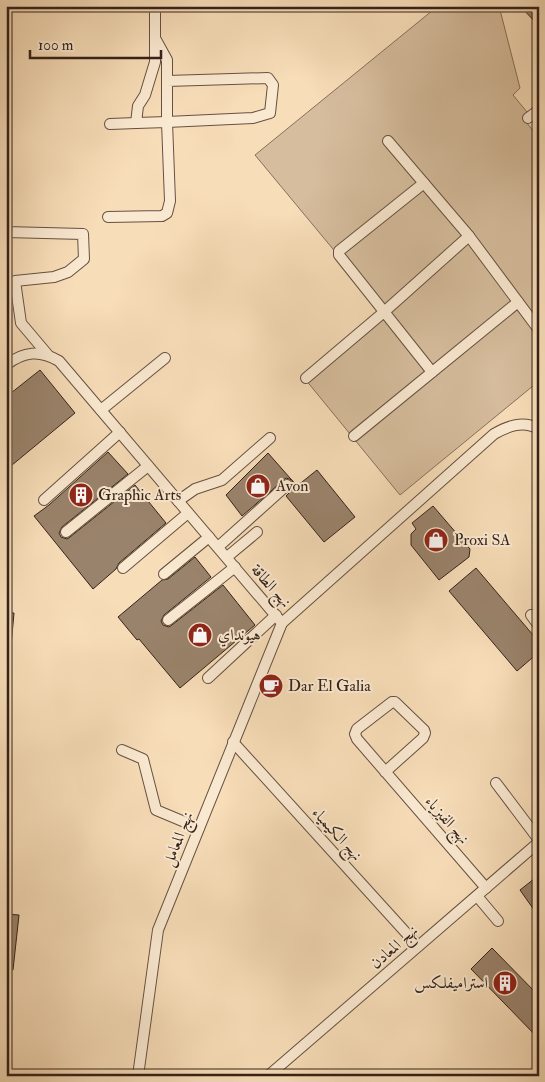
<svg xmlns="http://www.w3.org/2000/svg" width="545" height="1082" font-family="'IM FELL Double Pica',Amiri,serif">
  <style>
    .green { fill: #d6bd9d; stroke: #86705c }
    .building { fill: #9a836c; stroke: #35221a }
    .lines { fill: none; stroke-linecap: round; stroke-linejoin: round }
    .minor-casing { stroke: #665142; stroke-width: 12 }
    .minor { stroke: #fae9d1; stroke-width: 10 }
    .labels { text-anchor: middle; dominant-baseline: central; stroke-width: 4; stroke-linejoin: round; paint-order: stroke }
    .poi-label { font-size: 16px; fill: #35221a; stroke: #fae9d1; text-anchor: start }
    .street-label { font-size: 16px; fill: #35221a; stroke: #fae9d1 }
  </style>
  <rect width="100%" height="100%" fill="#f7ddb8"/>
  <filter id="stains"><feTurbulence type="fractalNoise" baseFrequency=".004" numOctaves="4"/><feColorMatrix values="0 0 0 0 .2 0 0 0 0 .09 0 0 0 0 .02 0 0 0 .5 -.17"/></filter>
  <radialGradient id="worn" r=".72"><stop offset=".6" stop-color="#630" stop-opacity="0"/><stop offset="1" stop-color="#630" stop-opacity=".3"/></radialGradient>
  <path class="green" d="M438 6H499L520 88 513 95 527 112 526 122 539 138V381L400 495 305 379 386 313 255 155Z"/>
  <g class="building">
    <path d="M520 6H539V26Z"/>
    <path d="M40 370 75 413 6 470V397Z"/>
    <path d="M108 452 128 474 62 527 59 533 61 537 67 539 70 537 135 485 166 523 119 563 116 569 93 589 34 516 49 505Z"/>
    <path d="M268 453 297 486 317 470 355 517 324 542 286 496 292 490 294 484 292 480 286 478 242 516 226 495Z"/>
    <path d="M433 506 470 549 469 557 439 580 411 545V534L416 529 412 523Z"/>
    <path d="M195 557 211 577 164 615 161 621 163 625 169 627 172 625 223 585 255 625 180 688 139 639 137 640 118 617 162 580 168 579Z"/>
    <path d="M476 568 539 642V652L517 671 449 591Z"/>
    <path d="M6 612 14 613 11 646 6 645Z"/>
    <path d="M539 875V917L520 890Z"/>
    <path d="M6 914 19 915 13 970 6 969Z"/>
    <path d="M492 948 539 996V1039L471 969Z"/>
  </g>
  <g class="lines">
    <defs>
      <g id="minor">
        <path d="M156 40 167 60V122L253 118 270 113 273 85 268 78 167 81"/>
        <path d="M528 118 539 110"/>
        <path d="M110 124 136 123"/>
        <path d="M388 141 469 236 539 330"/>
        <path d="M424 183 339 251V255L432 372"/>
        <path d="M108 217 162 216 167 213 170 201 167 122 136 123 138 106 145 95 155 62V6"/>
        <path d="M6 232 83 234 84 259 68 272 54 277 15 281 21 323 48 355"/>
        <path d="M6 365C24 351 40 350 59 361L282 623"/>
        <path d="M306 378 384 312 469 236"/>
        <path d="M101 410 165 358"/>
        <path d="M354 436 518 302"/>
        <path d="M44 500 120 432"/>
        <path d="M178 501 195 489 222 480 270 438"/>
        <path d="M66 532 148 466"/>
        <path d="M218 547 287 485"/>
        <path d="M227 557 257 532"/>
        <path d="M123 568 188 513"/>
        <path d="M164 574 209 537"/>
        <path d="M531 615 539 626"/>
        <path d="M168 620 235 567"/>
        <path d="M208 678 276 615"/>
        <path d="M233 742 418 946"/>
        <path d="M122 750 143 759 156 810 199 828"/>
        <path d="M385 772 423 738 425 733 424 730 395 702H392L357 729 355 734 357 739 486 888"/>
        <path d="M496 783 539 840"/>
        <path d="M477 896 498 921"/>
        <path d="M138 1076 158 930 282 623 494 434C508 426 523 420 539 429"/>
        <path d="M268 1076 539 842"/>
      </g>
    </defs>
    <use href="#minor" class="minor-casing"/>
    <use href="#minor" class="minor"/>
  </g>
  <defs>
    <symbol id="shop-disc" viewBox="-11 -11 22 22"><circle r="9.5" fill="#8f2418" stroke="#fae9d1"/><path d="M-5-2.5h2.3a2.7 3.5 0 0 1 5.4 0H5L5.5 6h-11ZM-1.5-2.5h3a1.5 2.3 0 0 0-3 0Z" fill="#fff"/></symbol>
    <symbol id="building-disc" viewBox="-11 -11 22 22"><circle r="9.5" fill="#8f2418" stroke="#fae9d1"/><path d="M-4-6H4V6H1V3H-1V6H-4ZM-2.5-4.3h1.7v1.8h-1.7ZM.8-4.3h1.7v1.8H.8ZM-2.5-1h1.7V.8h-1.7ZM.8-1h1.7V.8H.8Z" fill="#fff"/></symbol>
    <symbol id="cafe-disc" viewBox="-11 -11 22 22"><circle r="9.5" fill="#8f2418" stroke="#fae9d1"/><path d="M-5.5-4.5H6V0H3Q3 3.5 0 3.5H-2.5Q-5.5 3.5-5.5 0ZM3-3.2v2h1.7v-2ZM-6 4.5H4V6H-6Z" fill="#fff"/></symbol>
  </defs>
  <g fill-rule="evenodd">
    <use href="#shop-disc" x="244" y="472" width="28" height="28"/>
    <use href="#building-disc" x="67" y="481" width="28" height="28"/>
    <use href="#shop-disc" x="422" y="526" width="28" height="28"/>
    <use href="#shop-disc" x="186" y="621" width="28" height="28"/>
    <use href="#cafe-disc" x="257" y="672" width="28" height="28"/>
    <use href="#building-disc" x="491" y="969" width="28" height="28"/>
  </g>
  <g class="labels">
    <g class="poi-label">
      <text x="276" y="486">Avon</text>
      <text x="98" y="495">Graphic Arts</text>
      <text x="454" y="540">Proxi SA</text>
      <text x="218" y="635">هيونداي</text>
      <text x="288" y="686">Dar El Galia</text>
      <text x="488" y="983" text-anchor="end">استراميفلكس</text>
    </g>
    <g class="street-label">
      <text transform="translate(271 586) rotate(49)">نهج الطاقة</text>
      <text transform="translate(447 820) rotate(49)">نهج الفيزياء</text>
      <text transform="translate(337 834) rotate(48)">نهج الكيمياء</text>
      <text transform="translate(178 839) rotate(-68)">نهج المعامل</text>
      <text transform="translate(394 947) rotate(-41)">نهج المعادن</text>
    </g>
  </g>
  <rect width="545" height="1082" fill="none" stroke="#f7ddb8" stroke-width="25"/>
  <rect x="8" y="8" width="530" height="1067" fill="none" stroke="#35221a" stroke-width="2.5"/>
  <rect x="12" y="12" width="520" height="1057" fill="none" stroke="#35221a"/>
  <path d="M30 50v8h131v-8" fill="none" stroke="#35221a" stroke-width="2.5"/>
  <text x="38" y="50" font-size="15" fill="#35221a" stroke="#fae9d1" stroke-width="4" paint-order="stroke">100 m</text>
  <rect width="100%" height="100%" filter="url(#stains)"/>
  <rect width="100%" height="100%" fill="url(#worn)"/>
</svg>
